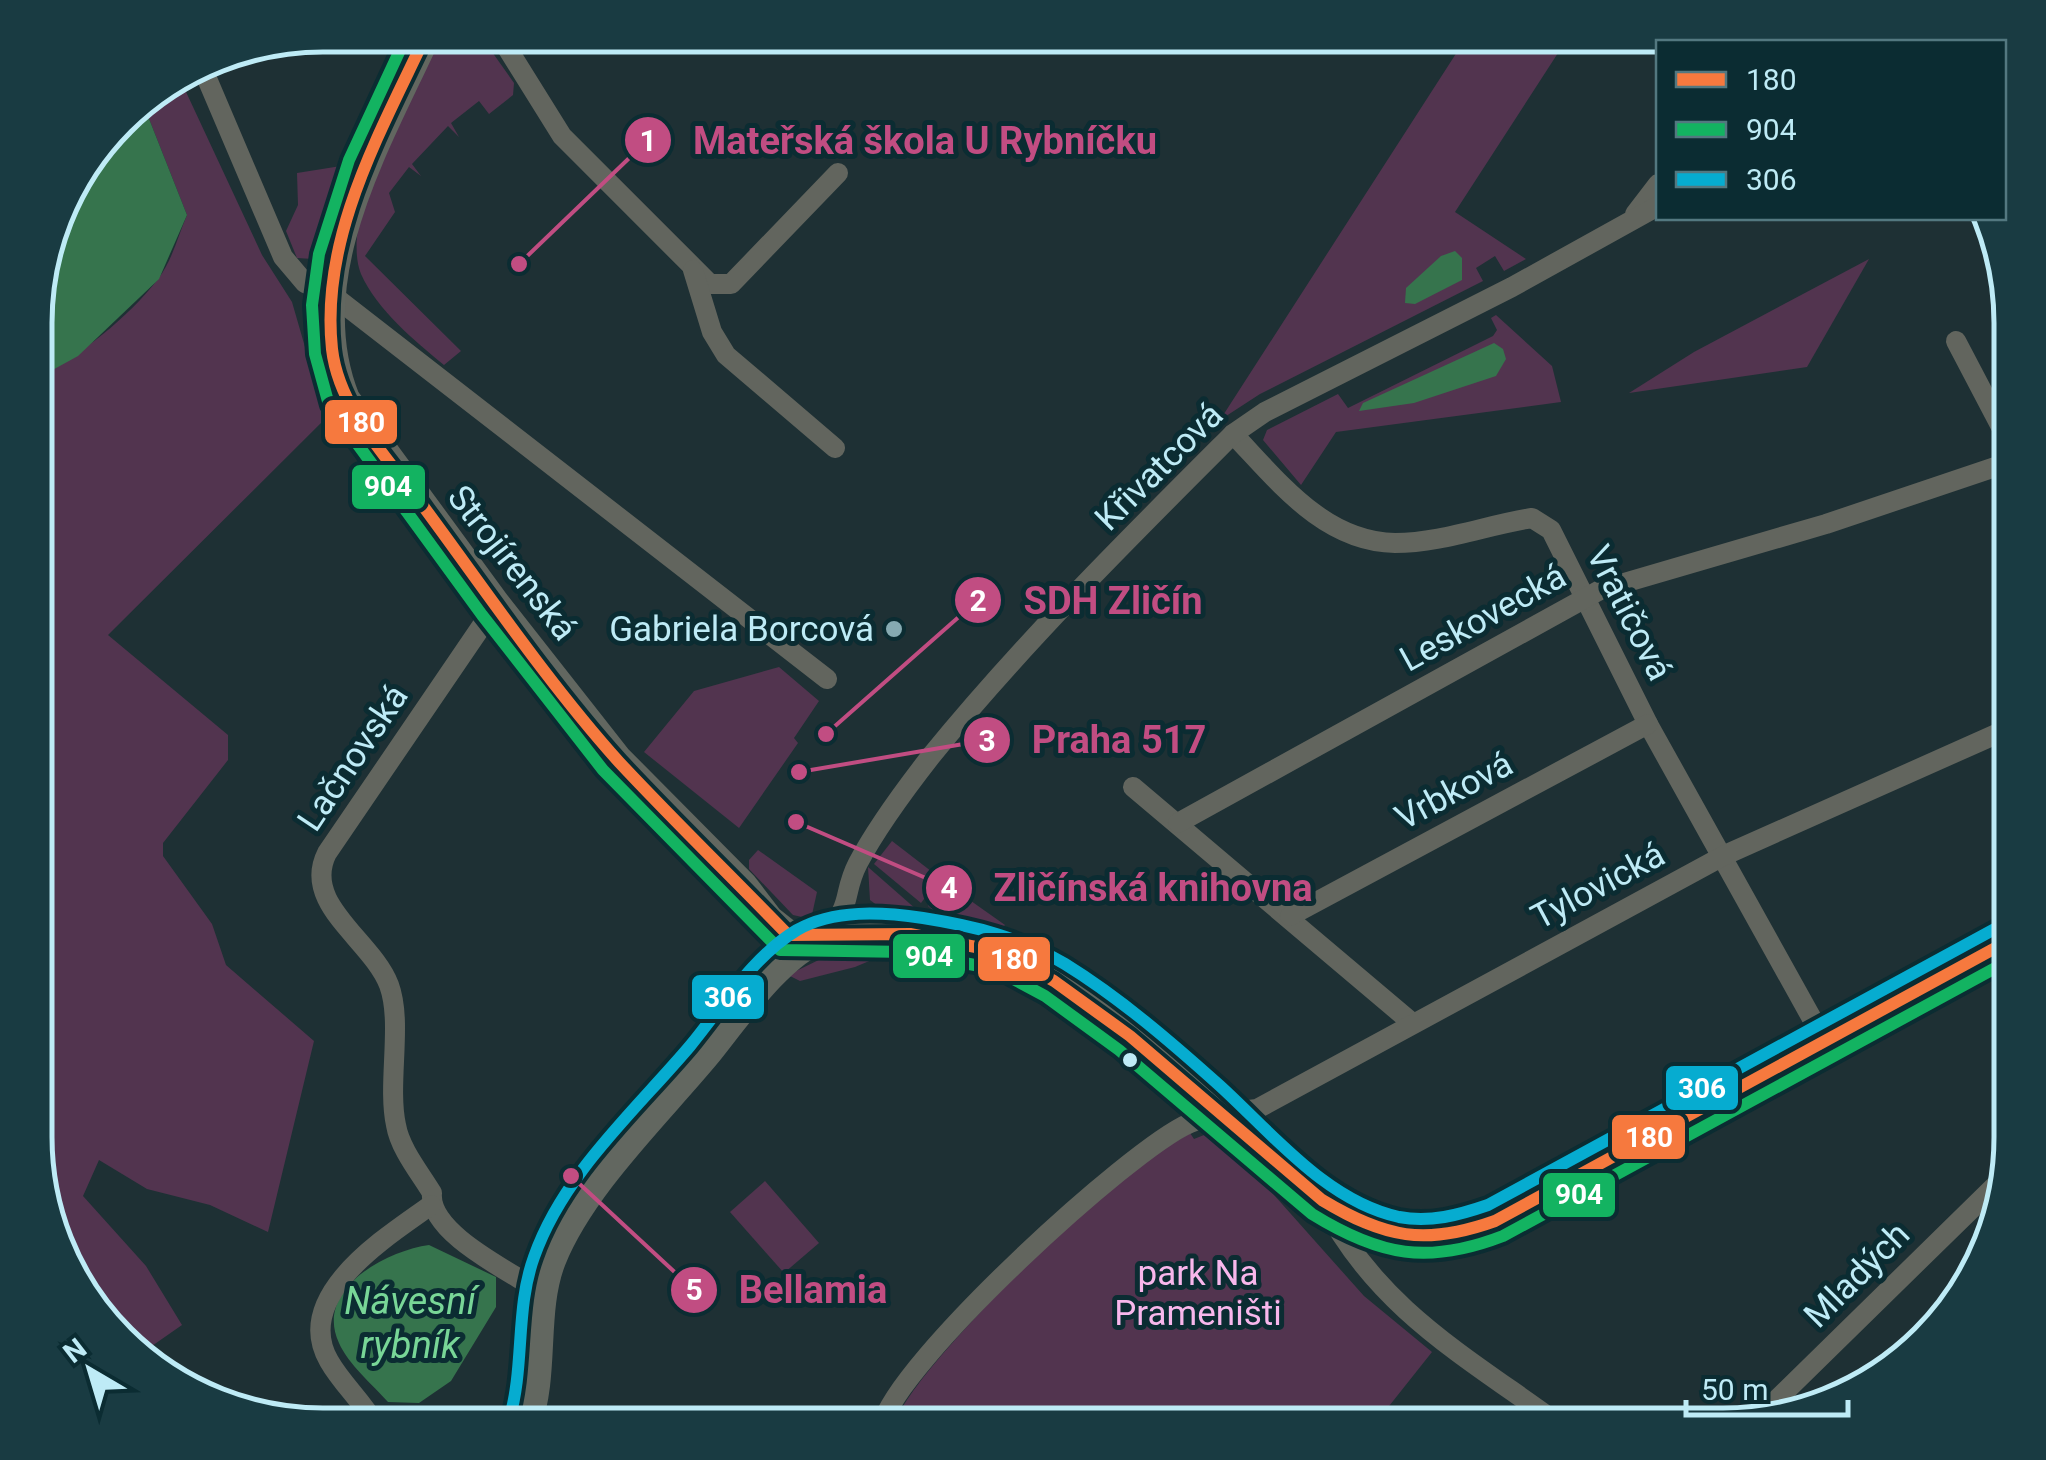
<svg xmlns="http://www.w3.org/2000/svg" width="2046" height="1460" font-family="Roboto,sans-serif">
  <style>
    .green { fill: #52344f }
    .water { fill: #36744d }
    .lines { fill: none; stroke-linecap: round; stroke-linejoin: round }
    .street { stroke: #62655e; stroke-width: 20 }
    .secondary { stroke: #626760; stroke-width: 30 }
    .bus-1-casing { stroke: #0b2c32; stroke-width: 20 }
    .bus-2-casing { stroke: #0b2c32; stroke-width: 20 }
    .bus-3-casing { stroke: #0b2c32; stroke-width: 20 }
    .bus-1 { stroke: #f6793e; stroke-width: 12 }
    .bus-2 { stroke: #13b361; stroke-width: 12 }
    .bus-3 { stroke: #06acd0; stroke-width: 12 }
    .poi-dot { fill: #86aab2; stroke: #0b2c32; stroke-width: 4 }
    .bus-dot { fill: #beebf6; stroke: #0b2c32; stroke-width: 4 }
    .labels { text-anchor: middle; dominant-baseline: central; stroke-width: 10; stroke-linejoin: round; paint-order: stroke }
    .street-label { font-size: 35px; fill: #beebf6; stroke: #0b2c32 }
    .poi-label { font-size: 35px; fill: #beebf6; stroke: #0b2c32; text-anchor: end }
    .park-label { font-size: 35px; fill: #f8b7ec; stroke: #0b2c32 }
    .water-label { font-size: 38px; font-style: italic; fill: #78d697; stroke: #0b2c32 }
    .rim { fill: none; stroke: #beebf6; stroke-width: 5 }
    .leader { fill: none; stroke: #c14d82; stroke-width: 4 }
    .callout-dot { fill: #c14d82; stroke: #0b2c32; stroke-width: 4 }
    .mark-label { font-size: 30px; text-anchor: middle; font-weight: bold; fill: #fff }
    .callout-label { font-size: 38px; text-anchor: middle; font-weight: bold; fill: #c14d82; stroke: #0b2c32; stroke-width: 10; stroke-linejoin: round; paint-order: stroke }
    .line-badge { stroke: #0b2c32; stroke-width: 4 }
    .badge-label { font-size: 28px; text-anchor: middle; font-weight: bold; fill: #fff }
  </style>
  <rect width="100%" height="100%" fill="#1e3034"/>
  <g class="green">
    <path d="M450 35H480L514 83 513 95 489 114 479 101 451 123 459 137 448 126 412 164 421 176 409 167 389 193 395 212 365 256 461 351 444 365C415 341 377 310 361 274 338 217 412 94 438 43L442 45Z"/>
    <path d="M1468 35 1569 36 1455 212 1526 259 1504 271 1495 256 1476 268 1483 281 1260 394 1220 420Z"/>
    <path d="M180 79 262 255 292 302 316 385 330 414 108 635 228 735V760L163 843V856L212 924 226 965 314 1041 268 1232 210 1205 147 1189 99 1160 83 1196 146 1266 182 1325 139 1355 73 1280 37 1174 38 378C81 354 127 319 158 279 172 261 178 236 187 215L142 101Z"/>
    <path d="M341 166 316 254 313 259 297 258 286 231 298 205 297 173Z"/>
    <path d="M1869 259 1807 367 1629 393 1694 352Z"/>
    <path d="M1496 315 1552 366 1561 402 1336 432 1301 485 1263 440 1267 430 1338 394 1348 408 1493 336 1497 330 1491 318Z"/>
    <path d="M779 667 819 701 794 738 798 743 739 828 644 752 694 691Z"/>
    <path d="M892 841 940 878 921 903 874 864Z"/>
    <path d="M758 850 817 892 811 919 793 915 749 869V860Z"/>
    <path d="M868 867 917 910 915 919 890 915 870 900Z"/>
    <path d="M947 884 1005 925 1001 929 937 914 928 906Z"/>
    <path d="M905 946 855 967 800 981 788 975 833 953Z"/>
    <path d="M1190 1133 1194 1139 1209 1133 1224 1139 1364 1296 1432 1352 1374 1425H1175L1161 1412 1156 1425H895C903 1380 1081 1208 1124 1174 1144 1158 1168 1147 1190 1133Z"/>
    <path d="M765 1181 819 1243 784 1273 730 1212Z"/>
  </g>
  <g class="water">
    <path d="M142 101 187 215 159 279 78 356 38 378V285L73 180Z"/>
    <path d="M1455 251 1462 258V280L1415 304 1405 303 1406 288 1441 256Z"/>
    <path d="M1494 343 1503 349 1506 359 1496 376 1414 403 1359 411 1363 403Z"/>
    <path d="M429 1245 496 1277V1307L451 1381 419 1403 388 1402C373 1385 348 1364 339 1343 314 1290 385 1251 429 1245Z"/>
  </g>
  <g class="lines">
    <g class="street">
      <path d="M499 35 562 136 710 284H731L838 173"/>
      <path d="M1755 42 1756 41"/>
      <path d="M202 67 283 257 305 283 331 294 827 679"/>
      <path d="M1635 214 1658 184"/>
      <path d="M693 270 712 332 726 355 835 448"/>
      <path d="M1956 341 2010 444"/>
      <path d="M1233 434C1278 481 1324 542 1395 543 1441 543 1487 525 1532 518L1551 530 1648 724 1825 1042"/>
      <path d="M496 605 327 853C301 904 372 940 389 985 403 1023 387 1083 396 1125 400 1149 420 1173 432 1193 428 1234 514 1273 544 1294"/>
      <path d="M1133 787 1411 1022"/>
      <path d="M1178 823 1600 590 1826 524 2010 462"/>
      <path d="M1290 916 1648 724"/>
      <path d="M823 935C855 904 841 896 858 863 877 827 906 788 931 756 1023 643 1130 537 1233 434L1265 412 1512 287 1658 206"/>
      <path d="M1323 1202C1376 1308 1467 1357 1560 1425"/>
      <path d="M1759 1417 2001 1180"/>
      <path d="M375 1424C363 1402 342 1384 329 1361 291 1295 388 1236 431 1205"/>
      <path d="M882 1425C896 1364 1129 1149 1190 1123 1211 1114 1235 1111 1257 1109L1725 855 2010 728"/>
    </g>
    <g class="secondary">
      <path d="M426 35C376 144 296 277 345 399L496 605 617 759 743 886 769 920 788 935 820 938"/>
      <path d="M526 1425C545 1373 531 1312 551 1260 580 1187 655 1115 705 1055 732 1022 781 950 822 938 856 927 900 932 934 938 957 942 980 945 1001 952 1069 975 1173 1066 1227 1116 1273 1159 1322 1213 1384 1231 1423 1243 1458 1235 1495 1221L2010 940"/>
    </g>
    <defs>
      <path id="bus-1" d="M426 35C380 133 320 237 332 349 339 411 391 461 426 510 488 594 549 684 619 762 674 821 732 877 788 935L910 934 1001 952 1054 981 1130 1036 1322 1200C1385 1238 1425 1246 1495 1221L2010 940"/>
      <path id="bus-2" d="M407 35 349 160 319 254 312 305 315 354 329 405 482 615 603 770 780 950 908 952 995 969 1045 996 1119 1050 1312 1214C1380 1256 1428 1265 1503 1236L2010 960"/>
      <path id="bus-3" d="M509 1420C525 1367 515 1309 534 1257 563 1174 635 1111 690 1046 723 1006 752 957 797 930 834 909 882 912 923 918 974 926 1020 937 1065 964 1120 998 1171 1042 1219 1085 1272 1133 1326 1201 1399 1217 1430 1223 1459 1215 1488 1205L2002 925"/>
    </defs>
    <use href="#bus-1" class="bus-1-casing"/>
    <use href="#bus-2" class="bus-2-casing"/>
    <use href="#bus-3" class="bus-3-casing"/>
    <use href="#bus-1" class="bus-1"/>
    <use href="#bus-2" class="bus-2"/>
    <use href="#bus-3" class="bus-3"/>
  </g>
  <circle class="poi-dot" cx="894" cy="629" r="10"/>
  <circle class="bus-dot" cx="1130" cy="1060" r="9"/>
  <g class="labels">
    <g class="street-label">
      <text transform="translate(1159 467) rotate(-45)">Křivatcová</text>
      <text transform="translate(512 563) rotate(52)">Strojírenská</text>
      <text transform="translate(1629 613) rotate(63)">Vratičová</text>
      <text transform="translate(1483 618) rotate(-29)">Leskovecká</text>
      <text transform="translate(353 758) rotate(-56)">Lačnovská</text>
      <text transform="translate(1454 791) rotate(-28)">Vrbková</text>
      <text transform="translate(1598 886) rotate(-28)">Tylovická</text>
      <text transform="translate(1857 1275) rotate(-45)">Mladých</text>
    </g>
    <g class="poi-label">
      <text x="874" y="629">Gabriela Borcová</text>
    </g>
    <g class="park-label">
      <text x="1198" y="1273">park Na<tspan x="1198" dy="40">Prameništi</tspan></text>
    </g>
    <g class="water-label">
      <text x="410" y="1301">Návesní<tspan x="410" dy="44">rybník</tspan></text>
    </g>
  </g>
  <path d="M0 0H2046V1460H0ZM323 52H1723A271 271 0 0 1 1994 323V1137A271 271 0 0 1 1723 1408H323A271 271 0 0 1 52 1137V323A271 271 0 0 1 323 52Z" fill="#193b42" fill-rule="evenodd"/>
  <path class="rim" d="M323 52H1723A271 271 0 0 1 1994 323V1137A271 271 0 0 1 1723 1408H323A271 271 0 0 1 52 1137V323A271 271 0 0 1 323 52Z"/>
  <path class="leader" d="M519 264L648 140M826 734L978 600M799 772L987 740M796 822L949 888M571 1176L694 1290"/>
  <g class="callout-dot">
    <circle cx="519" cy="264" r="10"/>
    <circle cx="826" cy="734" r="10"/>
    <circle cx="799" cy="772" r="10"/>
    <circle cx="796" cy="822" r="10"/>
    <circle cx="571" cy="1176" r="10"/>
    <circle cx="648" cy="140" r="25"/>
    <circle cx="978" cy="600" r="25"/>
    <circle cx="987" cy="740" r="25"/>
    <circle cx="949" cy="888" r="25"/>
    <circle cx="694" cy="1290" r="25"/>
  </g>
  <g class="mark-label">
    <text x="648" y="151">1</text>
    <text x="978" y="611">2</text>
    <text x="987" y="751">3</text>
    <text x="949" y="898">4</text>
    <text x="694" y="1300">5</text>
  </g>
  <g class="callout-label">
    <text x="925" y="154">Mateřská škola U Rybníčku</text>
    <text x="1113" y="614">SDH Zličín</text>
    <text x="1119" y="753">Praha 517</text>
    <text x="1153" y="901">Zličínská knihovna</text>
    <text x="813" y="1303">Bellamia</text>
  </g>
  <g class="line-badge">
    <rect x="323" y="398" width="76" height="48" rx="10" fill="#f6793e"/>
    <rect x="350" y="463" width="77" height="48" rx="10" fill="#13b361"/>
    <rect x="891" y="932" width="76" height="48" rx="10" fill="#13b361"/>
    <rect x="976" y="935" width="76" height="48" rx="10" fill="#f6793e"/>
    <rect x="690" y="973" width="76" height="48" rx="10" fill="#06acd0"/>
    <rect x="1664" y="1064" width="76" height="48" rx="10" fill="#06acd0"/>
    <rect x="1610" y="1113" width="77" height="48" rx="10" fill="#f6793e"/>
    <rect x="1541" y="1171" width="76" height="48" rx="10" fill="#13b361"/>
  </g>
  <g class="badge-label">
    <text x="361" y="432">180</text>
    <text x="388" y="496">904</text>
    <text x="929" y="966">904</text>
    <text x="1014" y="969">180</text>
    <text x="728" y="1007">306</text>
    <text x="1702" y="1098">306</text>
    <text x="1649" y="1147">180</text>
    <text x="1579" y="1204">904</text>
  </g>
  <rect x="1656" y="40" width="350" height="180" fill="#0b2c32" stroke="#537880" stroke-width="2.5"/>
  <rect x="1676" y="72" width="50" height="15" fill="#f6793e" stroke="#537880" stroke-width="2.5"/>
  <text x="1746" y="90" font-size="30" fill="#beebf6">180</text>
  <rect x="1676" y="122" width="50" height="15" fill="#13b361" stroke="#537880" stroke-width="2.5"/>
  <text x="1746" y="140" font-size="30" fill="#beebf6">904</text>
  <rect x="1676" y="172" width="50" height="15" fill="#06acd0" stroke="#537880" stroke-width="2.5"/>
  <text x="1746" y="190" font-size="30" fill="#beebf6">306</text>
  <g transform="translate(90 1370) rotate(322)" stroke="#0b2c32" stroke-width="8" paint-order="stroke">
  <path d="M0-8L18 38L0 25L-18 38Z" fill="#beebf6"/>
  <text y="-15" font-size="28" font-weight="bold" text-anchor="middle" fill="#beebf6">N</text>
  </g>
  <path d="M1686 1400v15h162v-15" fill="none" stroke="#beebf6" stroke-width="5"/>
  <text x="1701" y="1400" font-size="30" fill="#beebf6" stroke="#0b2c32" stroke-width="8" paint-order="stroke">50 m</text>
</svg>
